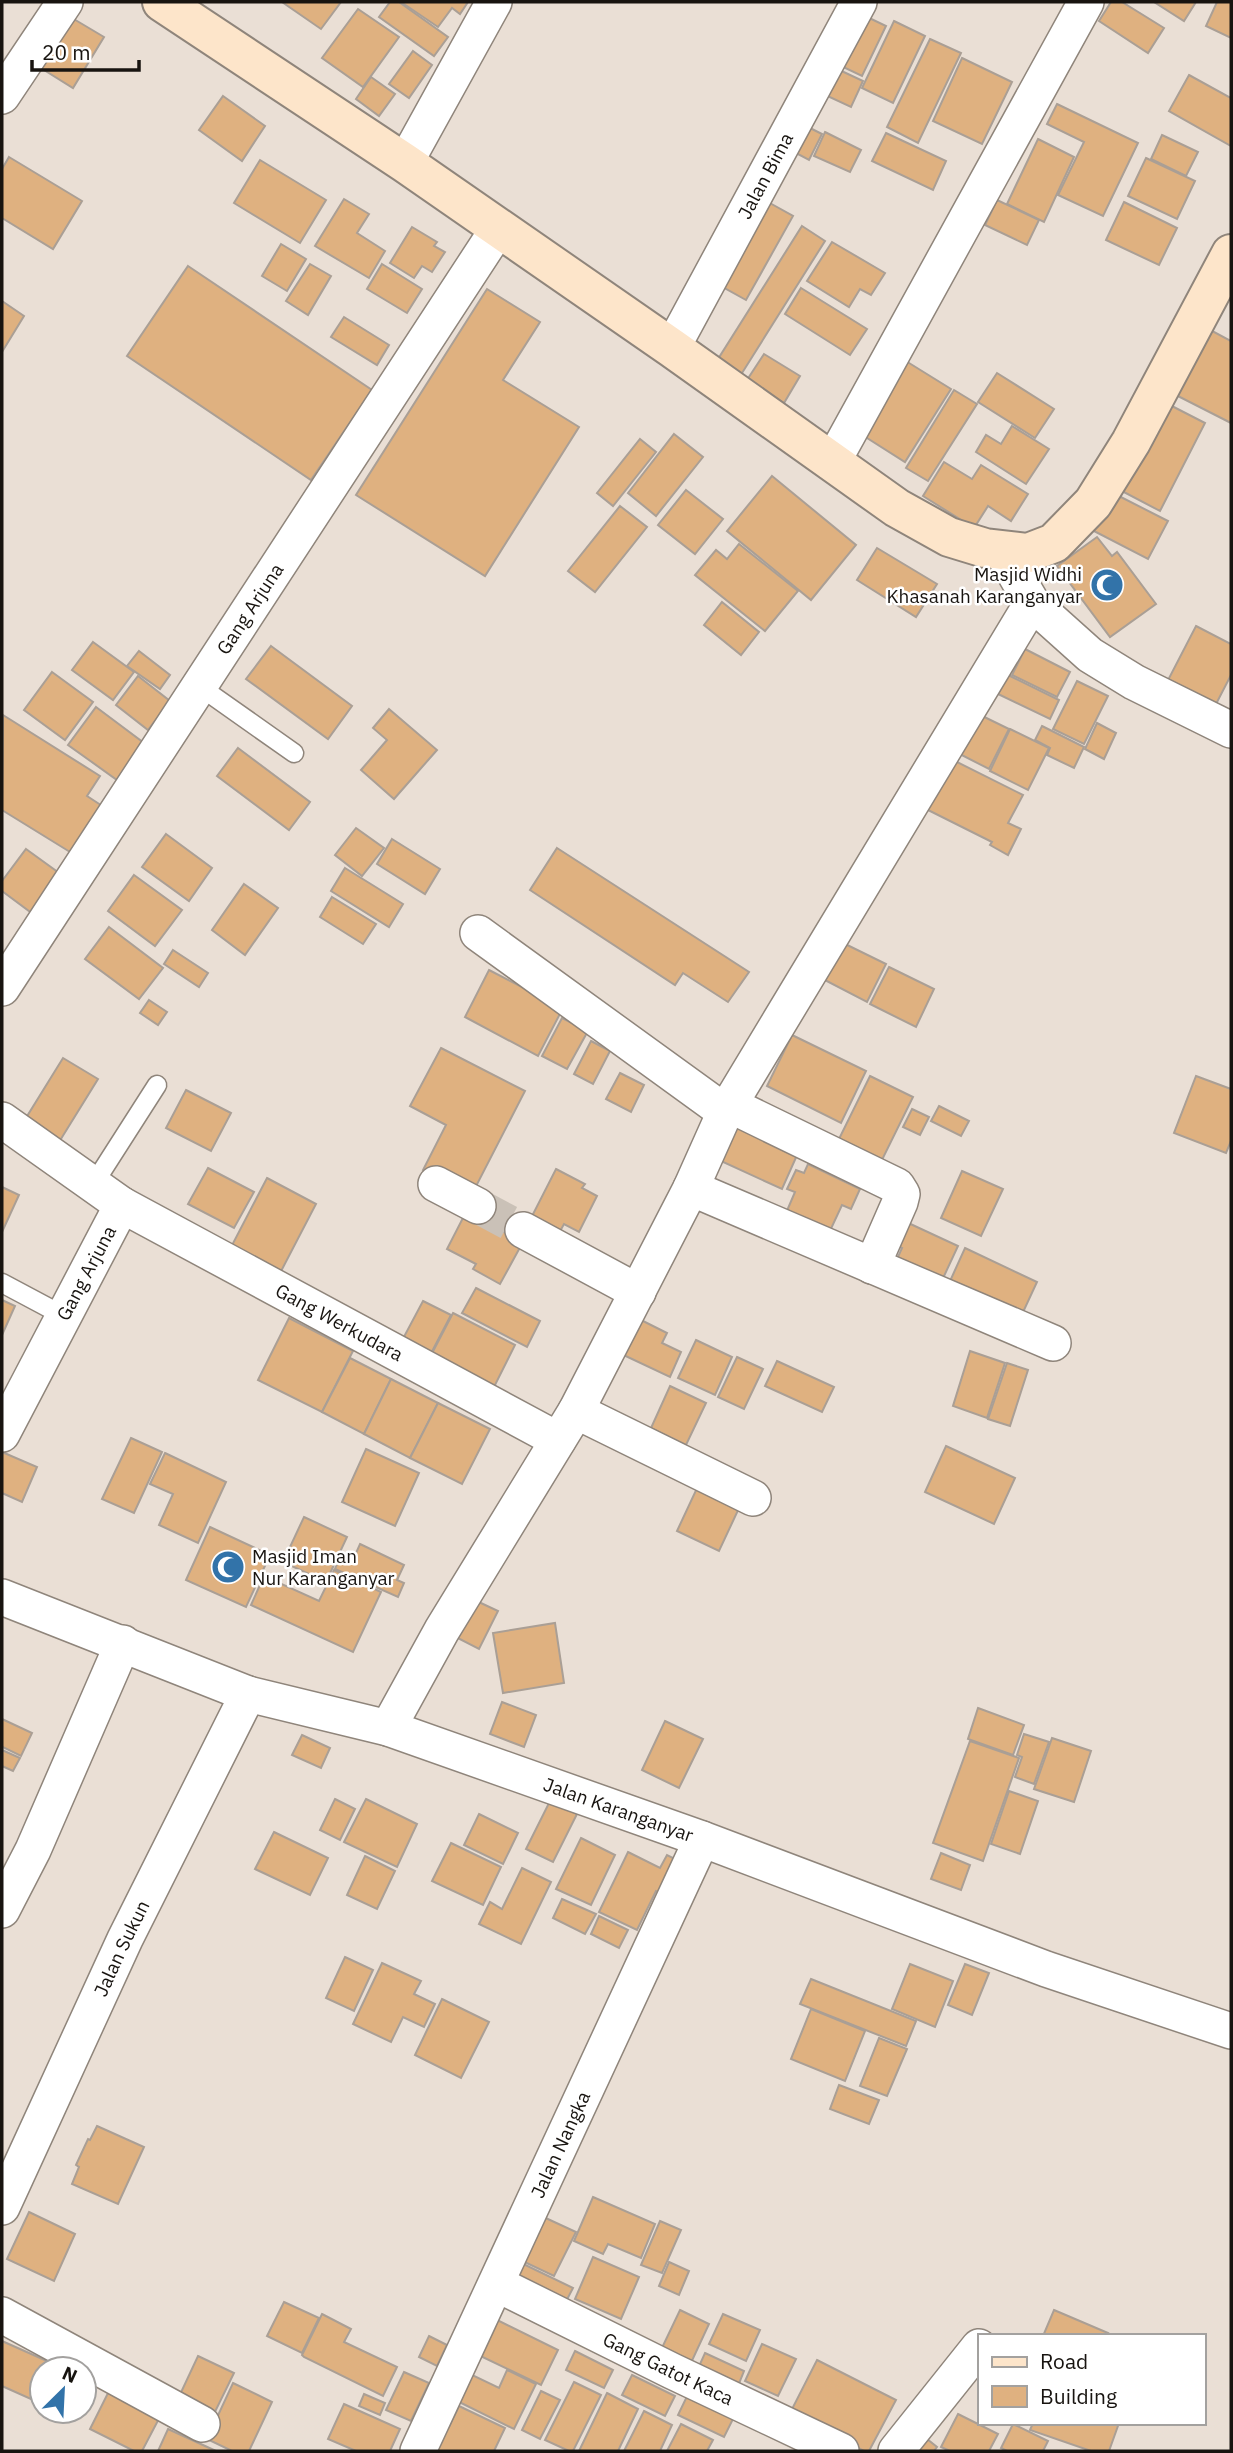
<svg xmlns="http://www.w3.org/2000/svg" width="1233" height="2453" font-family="'IBM Plex Sans',sans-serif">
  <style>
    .building { fill: #dfb180; stroke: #aa9f95; stroke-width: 2 }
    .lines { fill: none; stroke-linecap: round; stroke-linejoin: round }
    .minor-tunnel { stroke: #cac1b7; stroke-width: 35; stroke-dasharray: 35 18; stroke-linecap: butt }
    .service-casing { stroke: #8f857b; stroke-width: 21 }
    .minor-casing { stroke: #8f857b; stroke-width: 38 }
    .secondary-casing { stroke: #8f857b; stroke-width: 42 }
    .service { stroke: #fff; stroke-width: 18 }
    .minor { stroke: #fff; stroke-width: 35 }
    .secondary { stroke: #fde5ca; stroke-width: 38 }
    .labels { text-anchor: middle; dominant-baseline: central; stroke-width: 5; stroke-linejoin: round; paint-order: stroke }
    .street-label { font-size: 19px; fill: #181410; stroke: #fff }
    .poi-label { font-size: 19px; fill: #181410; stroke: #fff; text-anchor: end }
  </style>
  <rect width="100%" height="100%" fill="#eadfd5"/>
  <g class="building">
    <path d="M282 2H341L321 29Z"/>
    <path d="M390 2H399L448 37 434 56 379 17Z"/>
    <path d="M401 2H468L460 14 452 8 438 27Z"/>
    <path d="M1111 2H1122L1164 28 1148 53 1099 21Z"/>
    <path d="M1154 2H1196L1184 21Z"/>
    <path d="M1217 2H1231V38L1206 26Z"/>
    <path d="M358 9 399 37 363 87 322 58Z"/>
    <path d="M67 15 104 37 73 88 36 65Z"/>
    <path d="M863 15 886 26 862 76 839 65Z"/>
    <path d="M894 21 925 36 893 103 862 88Z"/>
    <path d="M930 39 961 53 918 143 887 127Z"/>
    <path d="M413 51 432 65 409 98 389 84Z"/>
    <path d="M962 58 1012 82 982 144 933 121Z"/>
    <path d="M833 67 863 81 851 107 821 93Z"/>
    <path d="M1189 75 1231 98V146L1169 111Z"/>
    <path d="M371 77 395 94 379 116 356 99Z"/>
    <path d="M223 96 265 126 242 161 199 130Z"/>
    <path d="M1057 104 1138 143 1103 216 1058 195 1084 142 1047 124Z"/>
    <path d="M808 127 822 134 809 160 796 153Z"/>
    <path d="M825 132 861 150 850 172 814 156Z"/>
    <path d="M886 133 946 161 933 190 872 161Z"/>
    <path d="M1162 135 1198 152 1186 176 1151 159Z"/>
    <path d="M1038 139 1074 157 1044 222 1007 204Z"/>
    <path d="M9 157 82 201 53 249 2 218V169Z"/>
    <path d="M1146 158 1195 181 1177 219 1128 196Z"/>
    <path d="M260 160 326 200 300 243 234 203Z"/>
    <path d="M344 199 369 214 357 233 385 251 369 278 315 246Z"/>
    <path d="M997 200 1039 220 1027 245 985 225Z"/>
    <path d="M768 202 793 216 746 300 721 286Z"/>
    <path d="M1124 202 1177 228 1159 265 1106 240Z"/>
    <path d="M802 226 825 241 737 381 713 367Z"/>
    <path d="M412 227 437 242 434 246 445 252 432 272 422 266 414 278 390 263Z"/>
    <path d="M832 242 885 273 871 295 860 289 849 307 807 281Z"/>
    <path d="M281 244 306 259 287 291 262 276Z"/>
    <path d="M310 264 331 276 308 315 286 301Z"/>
    <path d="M382 264 422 289 407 313 367 289Z"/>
    <path d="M188 266 372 390 311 480 127 356Z"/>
    <path d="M801 288 867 329 850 355 785 314Z"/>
    <path d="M487 289 540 322 503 380 579 427 485 576 356 495Z"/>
    <path d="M2 301 24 316 2 352Z"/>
    <path d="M344 317 389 345 377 365 331 337Z"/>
    <path d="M1201 325 1231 341V423L1168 391Z"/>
    <path d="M764 354 800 376 784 403 747 380Z"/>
    <path d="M901 358 951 389 905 462 856 431Z"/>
    <path d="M997 373 1054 409 1035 438 978 402Z"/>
    <path d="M954 390 977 404 928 481 906 468Z"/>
    <path d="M1166 403 1205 423 1160 511 1120 490Z"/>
    <path d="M1012 426 1049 449 1026 484 976 452 986 435 1001 444Z"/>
    <path d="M674 434 703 457 656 516 628 493Z"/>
    <path d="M640 439 656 452 613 506 597 493Z"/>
    <path d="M944 462 972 479 981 465 1028 494 1011 521 988 506 974 528 923 496Z"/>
    <path d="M772 476 856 545 811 600 727 531Z"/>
    <path d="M686 490 723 519 695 554 658 525Z"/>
    <path d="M1111 492 1168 521 1148 559 1092 530Z"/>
    <path d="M620 506 647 527 595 592 568 571Z"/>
    <path d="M1097 537 1112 556 1117 552 1156 604 1110 637 1057 566Z"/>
    <path d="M739 544 798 591 765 631 695 575 716 550 727 559Z"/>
    <path d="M877 548 937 584 916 617 857 580Z"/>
    <path d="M722 602 759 632 741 655 704 625Z"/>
    <path d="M1196 626 1231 644V675L1214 708 1166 684Z"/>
    <path d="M93 642 134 672 113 700 72 670Z"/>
    <path d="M271 646 352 706 328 739 246 679Z"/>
    <path d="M1025 649 1070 672 1057 697 1012 675Z"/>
    <path d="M139 651 170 675 160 689 127 666Z"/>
    <path d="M52 672 93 702 65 740 24 710Z"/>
    <path d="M1008 675 1059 700 1050 719 998 694Z"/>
    <path d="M138 676 170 701 148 730 116 705Z"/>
    <path d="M1077 681 1108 696 1084 744 1053 729Z"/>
    <path d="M96 707 144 743 117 780 68 745Z"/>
    <path d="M389 709 437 750 394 799 361 770 387 740 373 728Z"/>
    <path d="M970 710 1009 729 989 769 950 749Z"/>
    <path d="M3 715 100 776 87 796 113 813 83 860 2 810Z"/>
    <path d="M1097 723 1116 733 1104 759 1085 749Z"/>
    <path d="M1042 726 1084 747 1074 768 1047 755 1050 748 1035 740Z"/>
    <path d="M1010 729 1049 748 1028 790 990 771Z"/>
    <path d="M238 748 310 802 289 830 217 776Z"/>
    <path d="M951 759 1023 795 1008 823 1021 829 1008 855 990 845 992 842 926 809Z"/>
    <path d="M356 828 384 848 362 876 335 855Z"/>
    <path d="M166 834 212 868 189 901 142 867Z"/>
    <path d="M392 839 440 869 425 894 377 864Z"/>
    <path d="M557 848 749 972 728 1002 683 973 675 985 530 890Z"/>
    <path d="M26 849 66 878 37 917 2 891V881Z"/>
    <path d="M345 868 403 904 389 927 331 891Z"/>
    <path d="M134 875 182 910 155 946 108 911Z"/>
    <path d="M244 884 278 908 245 955 212 930Z"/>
    <path d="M332 897 376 924 363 944 320 917Z"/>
    <path d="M109 927 163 968 139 999 85 959Z"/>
    <path d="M837 940 886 964 867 1002 819 977Z"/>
    <path d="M173 950 208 973 199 987 164 964Z"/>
    <path d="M889 967 934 989 916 1027 870 1004Z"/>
    <path d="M489 970 563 1008 538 1056 465 1017Z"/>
    <path d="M149 1000 167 1012 158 1025 140 1013Z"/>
    <path d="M562 1018 588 1031 567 1069 542 1056Z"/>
    <path d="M792 1035 866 1071 841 1123 767 1086Z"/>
    <path d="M591 1041 610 1051 593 1084 574 1074Z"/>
    <path d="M441 1048 525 1091 471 1196 423 1170 446 1125 410 1106Z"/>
    <path d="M63 1058 98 1079 56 1147 21 1126Z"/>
    <path d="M620 1073 644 1085 631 1112 606 1099Z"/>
    <path d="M870 1076 913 1097 879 1166 836 1145Z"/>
    <path d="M1196 1076 1231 1089V1141L1226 1153 1174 1133Z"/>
    <path d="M186 1090 231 1113 211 1151 166 1128Z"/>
    <path d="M939 1106 969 1121 961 1136 931 1121Z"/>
    <path d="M912 1109 929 1117 920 1135 903 1127Z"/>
    <path d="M738 1126 798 1153 782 1189 721 1161Z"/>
    <path d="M808 1164 860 1189 851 1209 842 1205 829 1233 786 1213 795 1192 787 1189 796 1170 804 1173Z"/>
    <path d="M208 1168 254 1192 234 1228 188 1204Z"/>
    <path d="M556 1169 585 1184 582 1188 597 1196 579 1232 564 1224 558 1235 530 1220Z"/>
    <path d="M962 1171 1003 1189 981 1236 941 1218Z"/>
    <path d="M267 1178 316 1204 278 1277 229 1251Z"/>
    <path d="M2 1187 19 1195 2 1232Z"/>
    <path d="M466 1212 523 1242 500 1284 473 1269 476 1264 447 1249Z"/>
    <path d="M904 1221 958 1246 938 1289 893 1268 902 1248 893 1244Z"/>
    <path d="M965 1248 1037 1282 1018 1323 946 1290Z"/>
    <path d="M476 1288 540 1321 527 1347 462 1313Z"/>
    <path d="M2 1300 15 1306 2 1335Z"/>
    <path d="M423 1301 451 1315 426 1363 398 1348Z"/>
    <path d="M453 1313 515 1345 491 1393 428 1361Z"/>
    <path d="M635 1317 667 1333 662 1343 681 1352 670 1377 615 1351Z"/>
    <path d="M289 1318 353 1351 322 1412 258 1380Z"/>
    <path d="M696 1340 732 1357 715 1395 678 1378Z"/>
    <path d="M970 1351 1005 1363 987 1418 953 1406Z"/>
    <path d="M737 1357 763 1369 744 1409 718 1397Z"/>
    <path d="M350 1358 391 1379 364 1434 322 1412Z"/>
    <path d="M777 1361 834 1387 822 1412 765 1386Z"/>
    <path d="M1007 1363 1028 1370 1010 1426 988 1419Z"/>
    <path d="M391 1379 438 1403 410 1458 364 1434Z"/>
    <path d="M670 1386 706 1403 686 1445 651 1428Z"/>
    <path d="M438 1403 490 1429 462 1484 410 1458Z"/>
    <path d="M131 1438 162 1452 134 1513 102 1499Z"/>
    <path d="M946 1446 1015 1478 994 1524 925 1492Z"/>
    <path d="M366 1449 419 1473 395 1526 342 1502Z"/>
    <path d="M2 1452 37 1467 22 1502 2 1493Z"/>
    <path d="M165 1453 226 1482 198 1543 159 1525 173 1494 150 1484Z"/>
    <path d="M698 1486 740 1506 719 1551 677 1531Z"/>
    <path d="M304 1517 347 1537 326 1582 283 1562Z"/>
    <path d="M210 1527 270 1555 246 1607 186 1580Z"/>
    <path d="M360 1544 404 1565 397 1580 404 1583 398 1597 335 1569 341 1554 353 1560Z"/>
    <path d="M334 1570 381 1592 353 1652 251 1605 264 1576 319 1601Z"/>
    <path d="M466 1596 498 1611 479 1649 448 1633Z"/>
    <path d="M555 1623 564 1683 503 1693 493 1633Z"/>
    <path d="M502 1702 536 1715 524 1747 490 1734Z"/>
    <path d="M978 1708 1024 1725 1013 1755 968 1739Z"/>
    <path d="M2 1719 32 1733 21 1756 3 1747 2 1749Z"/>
    <path d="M665 1721 703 1739 679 1788 642 1770Z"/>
    <path d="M1024 1734 1049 1742 1034 1784 1015 1777 1022 1757 1017 1755Z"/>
    <path d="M302 1735 330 1748 321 1768 292 1755Z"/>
    <path d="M1052 1738 1091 1751 1074 1802 1034 1789Z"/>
    <path d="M970 1741 1019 1758 983 1861 933 1843Z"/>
    <path d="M2 1750 20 1758 13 1771 2 1766Z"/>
    <path d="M1009 1791 1038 1801 1020 1854 991 1844Z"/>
    <path d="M335 1799 355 1809 340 1840 320 1830Z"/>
    <path d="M366 1799 417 1824 397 1867 344 1842Z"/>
    <path d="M550 1801 577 1814 553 1862 526 1849Z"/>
    <path d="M479 1814 518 1833 503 1864 464 1845Z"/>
    <path d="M274 1832 328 1858 310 1895 255 1869Z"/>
    <path d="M581 1838 615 1855 591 1905 556 1889Z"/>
    <path d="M451 1843 501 1867 483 1905 432 1881Z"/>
    <path d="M628 1852 660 1868 667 1855 681 1862 665 1895 656 1891 637 1930 599 1912Z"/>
    <path d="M941 1853 970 1865 961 1890 931 1879Z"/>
    <path d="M365 1856 395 1871 377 1909 347 1895Z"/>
    <path d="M522 1868 551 1882 521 1944 479 1924 490 1902 502 1909Z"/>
    <path d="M562 1899 596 1914 585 1934 553 1918Z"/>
    <path d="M599 1916 628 1930 619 1948 591 1934Z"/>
    <path d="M345 1957 373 1970 354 2011 326 1998Z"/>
    <path d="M382 1963 421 1981 414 1994 435 2004 424 2027 403 2017 391 2042 353 2024Z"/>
    <path d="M910 1964 953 1981 935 2027 892 2009Z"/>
    <path d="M965 1964 989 1973 972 2015 948 2005Z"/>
    <path d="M811 1979 916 2021 906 2046 800 2004Z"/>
    <path d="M442 1999 489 2022 461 2078 415 2055Z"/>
    <path d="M811 2009 865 2031 845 2081 791 2059Z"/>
    <path d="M879 2038 907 2049 887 2096 860 2086Z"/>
    <path d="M839 2085 879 2100 869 2124 830 2109Z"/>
    <path d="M97 2126 144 2147 118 2204 72 2184 79 2167 76 2165 88 2139 90 2140Z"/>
    <path d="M593 2197 655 2224 641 2258 608 2244 603 2254 574 2241Z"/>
    <path d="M29 2212 75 2234 54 2281 7 2259Z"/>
    <path d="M537 2214 576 2232 554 2276 516 2258Z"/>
    <path d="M660 2221 681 2230 662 2273 641 2265Z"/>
    <path d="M593 2257 639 2277 621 2319 575 2299Z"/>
    <path d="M513 2259 573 2288 560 2313 501 2284Z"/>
    <path d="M669 2262 689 2271 679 2295 659 2286Z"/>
    <path d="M284 2302 319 2318 302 2353 267 2336Z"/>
    <path d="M680 2310 709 2324 690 2365 660 2352Z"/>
    <path d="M1054 2310 1108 2333 1106 2336H1043Z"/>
    <path d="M322 2314 351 2329 344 2342 397 2367 383 2396 304 2357 302 2355Z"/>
    <path d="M723 2314 760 2330 746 2361 709 2344Z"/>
    <path d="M487 2315 558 2350 541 2385 470 2351Z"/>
    <path d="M429 2336 447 2345 437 2366 419 2357Z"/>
    <path d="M2 2341 65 2369H42V2404L2 2386Z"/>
    <path d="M762 2344 796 2359 778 2396 745 2381Z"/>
    <path d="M575 2351 613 2370 604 2388 566 2370Z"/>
    <path d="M705 2353 744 2371 736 2391 696 2373Z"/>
    <path d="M198 2356 234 2373 211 2420 176 2403Z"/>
    <path d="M817 2360 896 2400 869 2451H864L790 2413Z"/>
    <path d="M507 2370 536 2384 514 2429 451 2398 464 2371 499 2388Z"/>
    <path d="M404 2372 429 2383 411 2421 386 2410Z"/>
    <path d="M632 2375 675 2396 665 2416 622 2395Z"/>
    <path d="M574 2382 601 2395 573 2451H569L545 2440Z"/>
    <path d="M233 2383 272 2402 249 2451H232L207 2439Z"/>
    <path d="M112 2385 163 2411 142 2451H134L90 2429Z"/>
    <path d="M690 2390 736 2413 724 2437 678 2415Z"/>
    <path d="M541 2391 560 2400 540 2439 522 2430Z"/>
    <path d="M607 2393 638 2409 618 2451H579Z"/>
    <path d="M364 2394 385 2403 380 2415 359 2406Z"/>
    <path d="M344 2404 400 2429 390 2451H356L328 2439Z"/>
    <path d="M459 2406 505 2428 494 2451H431L444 2425 449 2427Z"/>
    <path d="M644 2411 672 2425 660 2451H624Z"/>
    <path d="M958 2414 998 2434 989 2451H950L941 2447Z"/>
    <path d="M1033 2423H1119L1109 2451H1091L1030 2430Z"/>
    <path d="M681 2424 713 2440 707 2451H667Z"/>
    <path d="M1013 2424 1048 2441 1043 2451H1007L1001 2448Z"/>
    <path d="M168 2429 216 2451H158Z"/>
    <path d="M917 2431 937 2447 934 2451H901Z"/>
  </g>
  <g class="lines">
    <path class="minor-tunnel" d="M478 1206 523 1230"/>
    <defs>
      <g id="service">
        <path d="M199 686 294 753"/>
        <path d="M93 1185 157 1085"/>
        <path d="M2 1283 64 1316"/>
      </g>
      <g id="minor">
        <path d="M2 96 65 2"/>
        <path d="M405 163 494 2"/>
        <path id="s1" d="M672 348 859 2"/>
        <path d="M832 463 1086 2"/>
        <path d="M1001 550 1032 603 1090 655 1134 682 1231 730"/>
        <path d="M478 933 725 1112"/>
        <path id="s2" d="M2 988 498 229"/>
        <path d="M730 1105 897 1186 902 1194 900 1202 872 1266"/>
        <path d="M2 1120 122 1205 2 1434"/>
        <path d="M436 1184 478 1206"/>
        <path d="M691 1188 1053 1343"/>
        <path id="s3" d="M122 1205 558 1440"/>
        <path d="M523 1230 638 1292"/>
        <path d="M576 1411 753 1498"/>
        <path id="s4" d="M2 1597 248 1694 388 1728 702 1839 1046 1969 1231 2031"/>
        <path d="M388 1728 442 1630 576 1411 691 1188 725 1112 1032 603"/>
        <path d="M2 1910 33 1850 123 1643"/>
        <path id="s5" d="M2 2207 125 1939 248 1694"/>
        <path id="s6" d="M497 2284 672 2371 841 2451"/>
        <path d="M2 2315 202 2424"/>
        <path id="s7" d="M418 2451 702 1839"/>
        <path d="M896 2451 979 2347"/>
      </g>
      <path id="secondary" d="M162 2 405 163 672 348 897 508 949 537 985 548 1028 553 1054 543 1093 503 1131 442 1231 254"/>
    </defs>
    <use href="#service" class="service-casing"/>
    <use href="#minor" class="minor-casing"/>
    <use href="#secondary" class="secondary-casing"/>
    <use href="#service" class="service"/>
    <use href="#minor" class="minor"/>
    <use href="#secondary" class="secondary"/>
  </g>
  <defs>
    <symbol id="mosque-disc" viewBox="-11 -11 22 22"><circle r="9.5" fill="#3273a9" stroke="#fff"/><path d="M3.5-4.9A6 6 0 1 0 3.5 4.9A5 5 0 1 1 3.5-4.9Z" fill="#fff"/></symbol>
  </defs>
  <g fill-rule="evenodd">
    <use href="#mosque-disc" x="1088" y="566" width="38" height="38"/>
    <use href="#mosque-disc" x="209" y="1548" width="38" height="38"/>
  </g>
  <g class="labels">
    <g class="street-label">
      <text stroke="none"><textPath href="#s1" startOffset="196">Jalan Bima</textPath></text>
      <text stroke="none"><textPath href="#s2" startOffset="453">Gang Arjuna</textPath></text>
      <text transform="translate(86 1273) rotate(-62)">Gang Arjuna</text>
      <text stroke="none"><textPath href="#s3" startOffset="247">Gang Werkudara</textPath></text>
      <text stroke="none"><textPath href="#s4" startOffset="653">Jalan Karanganyar</textPath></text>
      <text stroke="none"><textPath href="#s5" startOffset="285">Jalan Sukun</textPath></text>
      <text stroke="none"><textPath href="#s7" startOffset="338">Jalan Nangka</textPath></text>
      <text stroke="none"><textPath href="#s6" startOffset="191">Gang Gatot Kaca</textPath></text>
    </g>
    <g class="poi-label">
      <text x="1082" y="574">Masjid Widhi<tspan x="1082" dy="22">Khasanah Karanganyar</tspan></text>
      <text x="252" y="1556" text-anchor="start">Masjid Iman<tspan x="252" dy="22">Nur Karanganyar</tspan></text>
    </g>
  </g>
  <rect width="1233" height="2453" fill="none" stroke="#181410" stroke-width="7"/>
  <rect x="978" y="2334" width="228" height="91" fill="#ffffff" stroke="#a3a19f" stroke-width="2"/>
  <rect x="992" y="2357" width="35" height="10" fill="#fde5ca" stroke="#a3a19f" stroke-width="2"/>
  <text x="1040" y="2369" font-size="21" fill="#181410">Road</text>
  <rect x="992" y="2386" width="35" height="21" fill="#dfb180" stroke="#a3a19f" stroke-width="2"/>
  <text x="1040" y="2404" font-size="21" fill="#181410">Building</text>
  <g transform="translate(63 2390) rotate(24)"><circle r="33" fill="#ffffff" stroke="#a3a19f" stroke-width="2"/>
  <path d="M0-5L12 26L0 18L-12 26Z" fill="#3273a9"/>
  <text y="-10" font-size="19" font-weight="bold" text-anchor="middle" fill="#181410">N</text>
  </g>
  <path d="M32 60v10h107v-10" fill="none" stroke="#181410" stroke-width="3.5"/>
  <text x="42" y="60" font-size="21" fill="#181410" stroke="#ffffff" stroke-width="5" paint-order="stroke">20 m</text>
</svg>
